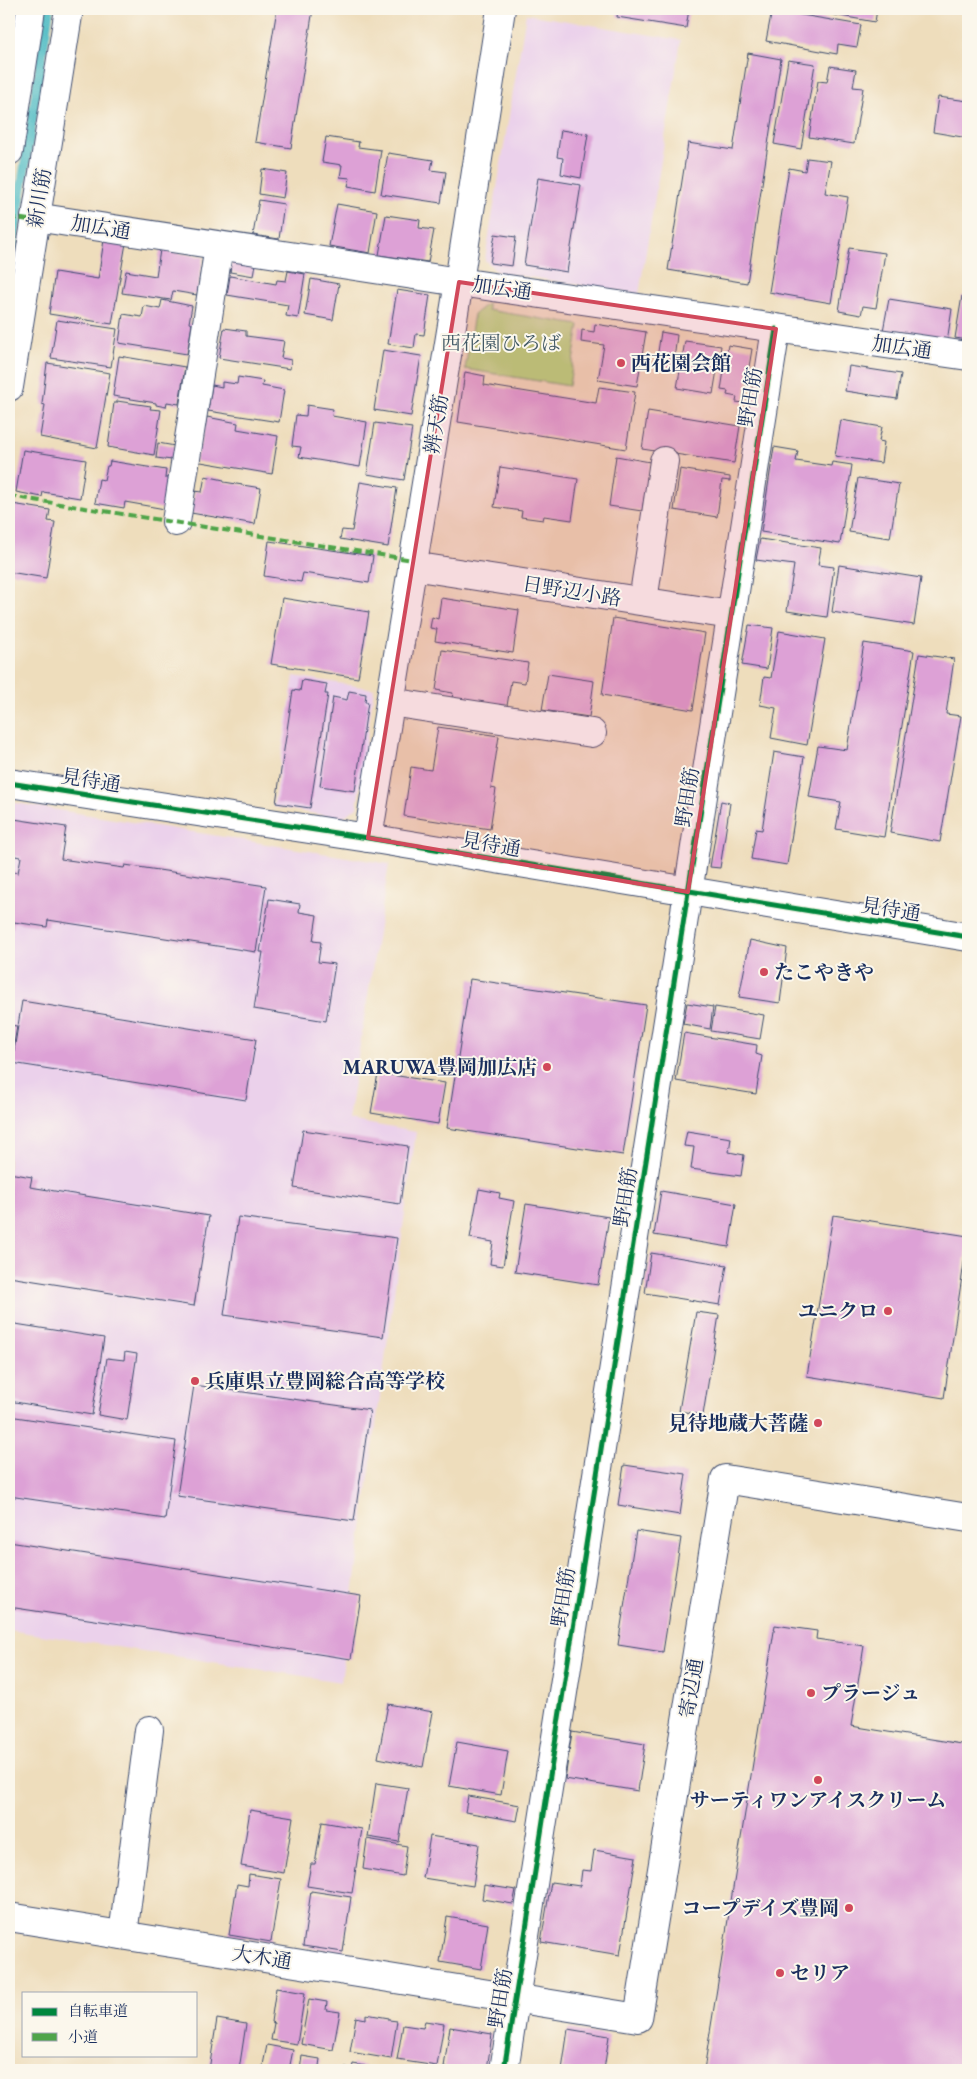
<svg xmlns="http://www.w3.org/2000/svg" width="977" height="2079" font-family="'EB Garamond','Noto Serif JP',serif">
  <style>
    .built { fill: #ebd1eb }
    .green { fill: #b6d77e; stroke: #68836e }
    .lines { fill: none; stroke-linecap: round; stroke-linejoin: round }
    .stream { stroke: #4dbbc4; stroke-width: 10 }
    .building { fill: #dda1d6 }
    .minor-casing { stroke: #3b496c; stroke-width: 30 }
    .minor { stroke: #fff; stroke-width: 28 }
    .quiet { stroke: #4fa44a; stroke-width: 4; stroke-dasharray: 8 4; stroke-linecap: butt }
    .cycleway-casing { stroke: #fbf7ec; stroke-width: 8 }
    .cycleway { stroke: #00873e; stroke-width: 5 }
    .marked { fill: #d1495b; fill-opacity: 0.2; stroke: #d1495b; stroke-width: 4; stroke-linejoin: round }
    .poi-dot { fill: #d1495b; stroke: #fbf7ec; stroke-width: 2 }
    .labels { text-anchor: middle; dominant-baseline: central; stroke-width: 4; stroke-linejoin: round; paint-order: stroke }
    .street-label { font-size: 20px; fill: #1b2f5e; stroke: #fbf7ec }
    .park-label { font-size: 20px; fill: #425966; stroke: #fbf7ec }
    .poi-label { font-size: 20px; font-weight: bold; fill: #1b2f5e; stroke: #fbf7ec; text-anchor: start }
  </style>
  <rect width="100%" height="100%" fill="#fbf7ec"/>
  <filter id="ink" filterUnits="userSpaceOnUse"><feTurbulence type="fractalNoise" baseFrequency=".02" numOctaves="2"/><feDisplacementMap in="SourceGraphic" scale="10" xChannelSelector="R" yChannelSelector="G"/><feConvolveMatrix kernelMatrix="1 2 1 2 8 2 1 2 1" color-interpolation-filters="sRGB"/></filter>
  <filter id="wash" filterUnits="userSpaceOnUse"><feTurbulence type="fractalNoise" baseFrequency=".0096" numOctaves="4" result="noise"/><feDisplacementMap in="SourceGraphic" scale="20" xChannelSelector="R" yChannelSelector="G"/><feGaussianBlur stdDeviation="1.12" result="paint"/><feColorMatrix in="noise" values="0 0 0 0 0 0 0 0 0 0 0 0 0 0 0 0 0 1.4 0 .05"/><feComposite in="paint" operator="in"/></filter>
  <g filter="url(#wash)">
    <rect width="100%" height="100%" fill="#eeddbc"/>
    <g class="built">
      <path d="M526 14 681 40 639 294 497 272 485 260Z"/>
      <path d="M294 676 374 689 357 807 342 818 273 807Z"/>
      <path d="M9 802 389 864 348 1120 416 1132 341 1682 9 1630Z"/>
    </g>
    <path class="green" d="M488 303V310L579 325 569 386 465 369 474 314Z"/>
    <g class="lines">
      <path class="stream" d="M9 270 49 9"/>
    </g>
    <g id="blocks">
      <g class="building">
        <path d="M9 9H17L10 56H9Z"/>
        <path d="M277 9H313L291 148 255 142Z"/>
        <path d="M618 9H689L686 28 617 17Z"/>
        <path d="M800 9H877L875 22Z"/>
        <path d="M772 10 861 25 857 47 838 44 837 54 766 41Z"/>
        <path d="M748 53 781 59 747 283 668 270 688 143 733 150Z"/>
        <path d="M788 60 815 64 801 149 774 144Z"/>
        <path d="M830 66 856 70 853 87 863 88 854 144 809 137 818 81 827 82Z"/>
        <path d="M938 97 968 101V138L933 132Z"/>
        <path d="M561 130 588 134 581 178 561 174 563 158 557 157Z"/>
        <path d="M326 137 359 142 358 147 381 150 375 191 348 186 350 178 340 177 342 165 322 162Z"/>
        <path d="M388 153 433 160 431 170 446 172 441 203 381 194Z"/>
        <path d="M807 158 831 161 825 193 848 197 831 303 769 292 789 168 805 171Z"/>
        <path d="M262 169 287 173 283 198 259 194Z"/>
        <path d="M538 178 581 185 567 272 524 265Z"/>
        <path d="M259 200 284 204 279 239 253 235Z"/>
        <path d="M337 204 377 211 370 253 329 246Z"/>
        <path d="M386 215 420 220 419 228 434 230 428 262 379 255Z"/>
        <path d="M495 234 516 237 512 266 490 263Z"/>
        <path d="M104 240 126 243 112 324 49 314 55 272 98 279Z"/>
        <path d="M849 248 885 253 876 308 863 306 861 315 839 311Z"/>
        <path d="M160 250 203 257 197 295 173 291 171 300 122 293 126 271 156 276Z"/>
        <path d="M232 259 256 263 254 276 230 272Z"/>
        <path d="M288 271 305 274 298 318 286 316 288 305 227 295 230 276 276 284 277 280 286 281Z"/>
        <path d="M311 279 339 284 333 320 305 315Z"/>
        <path d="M397 290 430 295 424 335 416 334 414 348 388 344Z"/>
        <path d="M962 296 968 297V340L955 338Z"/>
        <path d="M889 299 952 309 947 342 883 331Z"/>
        <path d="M162 300 192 306 189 323 192 324 187 354 119 343 123 314 142 317 144 306 160 309Z"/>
        <path d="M57 320 117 329 111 367 51 358Z"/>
        <path d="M595 324 646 332 637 386 598 380 604 345 581 342 582 330 594 332Z"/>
        <path d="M224 328 246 331V336L284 341 281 358 291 360 290 369 219 358Z"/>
        <path d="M661 332 677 335 673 368 656 365Z"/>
        <path d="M685 341 721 346 713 394 677 388Z"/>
        <path d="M728 345 752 349 743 403 736 402 737 397 727 395 728 391 721 390Z"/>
        <path d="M383 350 421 356 411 416 374 410Z"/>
        <path d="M119 356 185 367 179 404 167 402 166 407 156 405V403L113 396Z"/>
        <path d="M47 363 110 373 97 448 40 437 45 405 42 404Z"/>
        <path d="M849 366 901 374 897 399 845 391Z"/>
        <path d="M465 372 485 376 484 385 596 403 599 387 635 392 626 449 458 422Z"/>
        <path d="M238 377 263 381 262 386 284 390 279 422 208 411 212 385 222 387V382L237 384Z"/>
        <path d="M117 401 151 406 150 409 161 410 154 455 108 447 114 403H117Z"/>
        <path d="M307 405 333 409 332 416 367 422 360 467 299 457 301 447 292 446 296 415 306 416Z"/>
        <path d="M648 411 740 426 734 463 642 449Z"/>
        <path d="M207 417 238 423 237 429 278 436 272 474 195 461 203 436Z"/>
        <path d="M841 420 882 427 879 441 884 442 881 463 835 456Z"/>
        <path d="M375 423 412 428 404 480 367 474Z"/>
        <path d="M158 443 175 446 172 460 156 458Z"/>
        <path d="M774 447 798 451 796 461 831 466 832 462 852 465 840 544 761 532Z"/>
        <path d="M23 450 86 460 80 498 43 492 42 497 16 492Z"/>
        <path d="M616 456 650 462 642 511 609 506Z"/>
        <path d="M110 461 166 470 165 478H170L165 509 125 502 124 508 95 503 99 479 104 480 107 466H109Z"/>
        <path d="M500 467 578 479 572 520 544 516 543 520 521 517 522 511 494 507Z"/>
        <path d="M680 469 730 477V481L722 480 717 517 674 510Z"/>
        <path d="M205 476 224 480V482L261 488 255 524 191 513 195 491 202 492Z"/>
        <path d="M858 478 899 484 890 538 849 532Z"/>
        <path d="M360 482 397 488 388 547 340 539 342 530 352 531Z"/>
        <path d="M12 504 50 510 48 521 55 522 46 578 9 572V526Z"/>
        <path d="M760 539 821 548 818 565 834 567 827 617 787 611 794 565 756 560Z"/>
        <path d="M269 541 373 556 369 583 303 573 301 582 264 576Z"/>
        <path d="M839 565 921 578 914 625 832 612Z"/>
        <path d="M282 598 369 612 358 678 271 664Z"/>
        <path d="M441 598 519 610 513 653 435 641 437 629 430 628 432 617 438 619Z"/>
        <path d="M613 618 705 633 693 710 602 695Z"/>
        <path d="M749 625 773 628 767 669 742 665Z"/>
        <path d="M779 631 825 639 807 745 771 738 776 708 760 705 764 677 771 678Z"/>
        <path d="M864 643 914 651 884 837 836 829 841 802 809 797 818 746 847 750Z"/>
        <path d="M442 650 528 663 525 683 511 681 507 706 452 698 453 693 436 690Z"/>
        <path d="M919 654 954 659 946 714 961 716 940 842 890 833Z"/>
        <path d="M548 674 594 681 589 717 542 710Z"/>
        <path d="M302 680 327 684 325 694H328L310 808 276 803 293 690 300 691Z"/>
        <path d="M349 691 366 694 365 702H368L355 791 320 786 333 697 347 700Z"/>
        <path d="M438 727 499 736 491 788 496 789 490 829 404 816 411 767 431 770Z"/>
        <path d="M774 752 804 757 787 865 751 859 756 829 762 830Z"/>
        <path d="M721 801 730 803 720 868 710 867Z"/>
        <path d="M14 819 66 827 61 859 124 868 125 865 266 886 256 952 48 920 47 927 14 922 13 928 9 927V871L18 873 21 857 9 855Z"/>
        <path d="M269 899 300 904 299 912 317 915 313 941 321 942 318 962 335 964 326 1021 254 1009 263 952H260Z"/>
        <path d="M750 940 787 948 780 1003 739 997Z"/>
        <path d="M470 979 646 1005 623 1155 447 1128Z"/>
        <path d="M22 1001 256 1039 246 1100 12 1063Z"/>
        <path d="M687 1003 713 1007 710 1029 683 1024Z"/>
        <path d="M715 1007 764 1015 760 1039 711 1031Z"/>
        <path d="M9 1025 17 1026 10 1068H9Z"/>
        <path d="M684 1033 757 1045 756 1054 762 1056 756 1094 676 1081Z"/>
        <path d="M378 1073 445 1083 438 1124 371 1113Z"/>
        <path d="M303 1130 408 1146 400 1204 294 1188Z"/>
        <path d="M687 1131 731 1138 729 1152 744 1155 741 1176 691 1169 694 1147 684 1146Z"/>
        <path d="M9 1173 32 1177 30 1187 209 1216 194 1306 9 1277Z"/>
        <path d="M479 1189 500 1193 499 1198 514 1201 503 1266 490 1264 493 1242 470 1238Z"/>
        <path d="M661 1191 736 1204 729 1247 654 1235Z"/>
        <path d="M526 1204 609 1217 598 1285 515 1272Z"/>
        <path d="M833 1215 968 1236 944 1398 807 1376Z"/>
        <path d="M238 1217 397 1238 383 1337 224 1315Z"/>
        <path d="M651 1253 727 1265 720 1305 645 1293Z"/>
        <path d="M696 1312 719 1315 703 1415 679 1411Z"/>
        <path d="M9 1323 104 1338 92 1415 9 1401Z"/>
        <path d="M125 1352 137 1354 127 1420 98 1415 107 1358 124 1360Z"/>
        <path d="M194 1385 370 1410 354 1521 177 1496Z"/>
        <path d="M9 1416 176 1441 165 1519 9 1496Z"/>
        <path d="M624 1465 686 1474 680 1515 618 1505Z"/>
        <path d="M636 1531 681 1538 663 1652 618 1645Z"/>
        <path d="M9 1542 361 1596 351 1659 9 1607Z"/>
        <path d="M775 1625 817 1631 816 1639 864 1646 851 1726 968 1745V2070H704Z"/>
        <path d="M388 1704 433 1712 423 1767 378 1758Z"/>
        <path d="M572 1732 645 1744 638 1791 565 1779Z"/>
        <path d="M457 1742 508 1751 501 1795 449 1786Z"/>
        <path d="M376 1783 408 1788 399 1842 368 1837Z"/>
        <path d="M468 1796 520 1805 517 1821 465 1812Z"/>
        <path d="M250 1810 293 1817 284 1873 241 1866Z"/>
        <path d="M322 1822 362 1829 352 1893 307 1886 311 1864H315Z"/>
        <path d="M430 1836 479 1844 473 1886 423 1878Z"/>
        <path d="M367 1839 407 1846 403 1876 363 1869Z"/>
        <path d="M594 1850 636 1857 620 1955 541 1942 551 1882 580 1886 582 1870 591 1871Z"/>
        <path d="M249 1874 281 1879 271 1942 229 1935 237 1884 248 1886Z"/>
        <path d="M484 1885 516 1890 513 1904 482 1899Z"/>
        <path d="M311 1891 351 1897 343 1952 303 1946Z"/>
        <path d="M447 1917 488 1924 481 1969 440 1962Z"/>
        <path d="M276 1988 305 1993 297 2044 271 2040 274 2023 271 2022Z"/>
        <path d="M309 1999 327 2002 326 2010 340 2012 333 2050 301 2044Z"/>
        <path d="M366 2014 389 2018V2020L397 2021 391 2059 350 2052 356 2017 366 2019Z"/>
        <path d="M217 2019 246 2024 239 2070H209Z"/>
        <path d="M425 2021 444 2024 437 2066 397 2060 403 2025 423 2028Z"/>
        <path d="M450 2027 492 2034 487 2070H464L444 2067Z"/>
        <path d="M568 2029 609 2036 604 2070H562Z"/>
        <path d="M267 2045 293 2050 289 2070H262Z"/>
        <path d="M302 2056 320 2059 319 2066 338 2070H300Z"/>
        <path d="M353 2064 365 2066V2070H345V2068L352 2069Z"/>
      </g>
    </g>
  </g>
  <g filter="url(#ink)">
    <use href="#blocks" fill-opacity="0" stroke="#3b496c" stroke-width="1"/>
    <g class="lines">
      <defs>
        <g id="minor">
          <path d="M9 151 31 9"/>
          <path d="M35 217 459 282 968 356"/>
          <path d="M9 387 69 9"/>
          <path d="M176 522 219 246"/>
          <path d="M412 566 731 615"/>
          <path d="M643 601 664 461"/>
          <path d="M390 702 592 733"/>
          <path d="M9 783 368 838 968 937"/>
          <path d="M368 838 459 282 501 9"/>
          <path d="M9 1917 638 2018 725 1479 968 1518"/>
          <path d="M123 1935 149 1730"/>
          <path d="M504 2070 776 329"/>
        </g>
      </defs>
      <use href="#minor" class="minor-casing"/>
      <use href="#minor" class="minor"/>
      <g class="quiet">
        <path d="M9 217 35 221"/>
        <path d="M9 496 413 560"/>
      </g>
      <defs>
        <g id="cycleway">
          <path d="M9 783 368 838 968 937"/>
          <path d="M504 2070 776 329"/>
        </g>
      </defs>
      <use href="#cycleway" class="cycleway-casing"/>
      <use href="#cycleway" class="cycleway"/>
    </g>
  </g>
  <path class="marked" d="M459 282 776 329 688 892 368 838Z"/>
  <g class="poi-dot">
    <circle cx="621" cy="363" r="5"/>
    <circle cx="764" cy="972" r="5"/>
    <circle cx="547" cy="1067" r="5"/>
    <circle cx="888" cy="1311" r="5"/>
    <circle cx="195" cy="1381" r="5"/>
    <circle cx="818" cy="1423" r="5"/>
    <circle cx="811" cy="1693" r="5"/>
    <circle cx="818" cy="1780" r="5"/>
    <circle cx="849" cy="1908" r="5"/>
    <circle cx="780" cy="1973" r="5"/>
  </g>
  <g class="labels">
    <g class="street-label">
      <text transform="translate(39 198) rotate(-81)">新川筋</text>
      <text transform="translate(101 227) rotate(9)">加広通</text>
      <text transform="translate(502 288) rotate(8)">加広通</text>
      <text transform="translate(902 347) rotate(8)">加広通</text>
      <text transform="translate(750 397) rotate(-81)">野田筋</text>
      <text transform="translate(436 424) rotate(-81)">辨天筋</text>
      <text transform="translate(572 591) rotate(9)">日野辺小路</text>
      <text transform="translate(91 780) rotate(9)">見待通</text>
      <text transform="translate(687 797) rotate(-81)">野田筋</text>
      <text transform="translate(491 844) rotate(10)">見待通</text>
      <text transform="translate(891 909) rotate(9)">見待通</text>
      <text transform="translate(625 1197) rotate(-81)">野田筋</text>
      <text transform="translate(563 1597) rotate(-81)">野田筋</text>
      <text transform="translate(691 1688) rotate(-81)">寄辺通</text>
      <text transform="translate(262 1957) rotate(9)">大木通</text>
      <text transform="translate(500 1998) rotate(-81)">野田筋</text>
    </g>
    <g class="park-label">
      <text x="501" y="343">西花園ひろば</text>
    </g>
    <g class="poi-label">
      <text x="631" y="363">西花園会館</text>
      <text x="774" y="972">たこやきや</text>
      <text x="537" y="1067" text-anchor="end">MARUWA豊岡加広店</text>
      <text x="878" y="1311" text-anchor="end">ユニクロ</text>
      <text x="205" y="1381">兵庫県立豊岡総合高等学校</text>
      <text x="808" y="1423" text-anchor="end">見待地蔵大菩薩</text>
      <text x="821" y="1693">プラージュ</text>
      <text x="818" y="1800" text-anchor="middle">サーティワンアイスクリーム</text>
      <text x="839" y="1908" text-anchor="end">コープデイズ豊岡</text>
      <text x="790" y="1973">セリア</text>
    </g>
  </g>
  <rect width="977" height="2079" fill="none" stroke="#fbf7ec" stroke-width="30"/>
  <rect x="22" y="1992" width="175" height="65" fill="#fbf7ec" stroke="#a1a7b3"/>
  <rect x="32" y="2008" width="25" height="8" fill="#00873e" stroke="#a1a7b3"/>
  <text x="68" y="2016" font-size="15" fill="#1b2f5e">自転車道</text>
  <rect x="32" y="2033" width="25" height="8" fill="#4fa44a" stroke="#a1a7b3"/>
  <text x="68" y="2042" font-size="15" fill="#1b2f5e">小道</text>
</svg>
